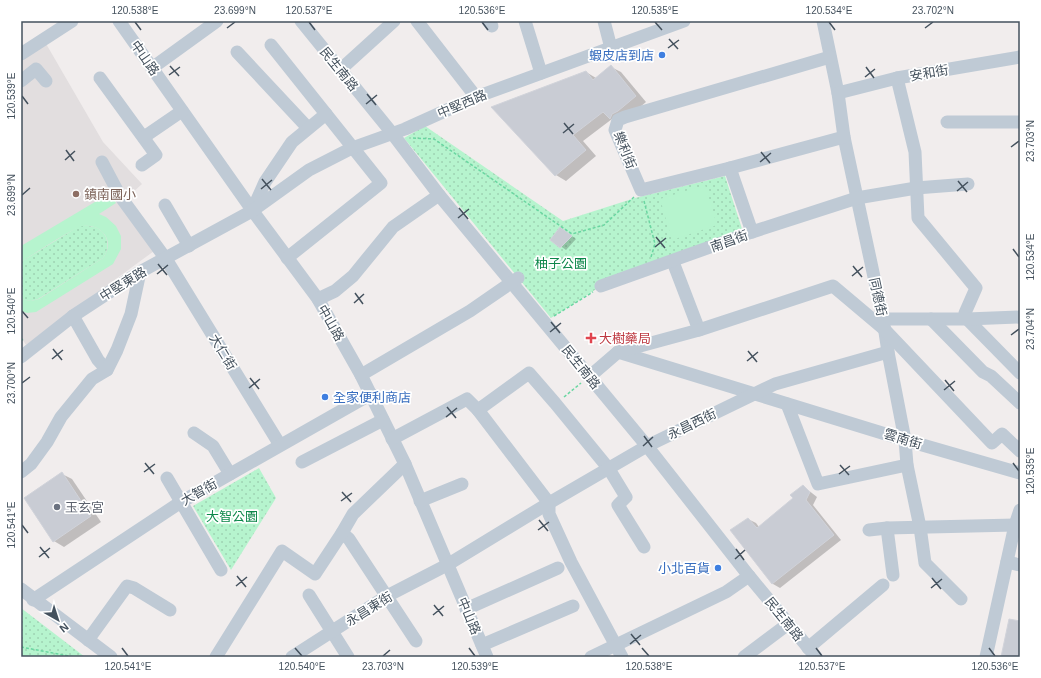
<svg xmlns="http://www.w3.org/2000/svg" width="1041" height="678" font-family="Helvetica,'Noto Sans TC',sans-serif">
  <style>
    .education { fill: #e2dedf }
    .grass { fill: url(#grass-dots) }
    .pitch { fill: #b6f4ce }
    .shadow { fill: #0003 }
    .building { fill: #c9ccd4; stroke: #d1d3da }
    .lines { fill: none; stroke-linecap: round; stroke-linejoin: round }
    .path { stroke: #6ad6a1; stroke-width: 1.5; stroke-dasharray: 3 2; stroke-linecap: butt }
    .minor { stroke: #bfcad5; stroke-width: 13 }
    .ticks { fill: none; stroke: #44515d; stroke-width: 1.5 }
    .shop-dot { fill: #3f7fe0; stroke: #fff; stroke-width: 1.5 }
    .education-dot { fill: #8d6e63; stroke: #fff; stroke-width: 1.5 }
    .health-dot { fill: #e0444e; stroke: #fff; stroke-width: 1.5 }
    .worship-dot { fill: #6b7280; stroke: #fff; stroke-width: 1.5 }
    .labels { text-anchor: middle; dominant-baseline: central; stroke-width: 3.5; stroke-linejoin: round; paint-order: stroke }
    .shop-label { font-size: 13px; fill: #366cbe; stroke: #fff; text-anchor: end }
    .street-label { font-size: 13px; fill: #44515d; stroke: #fff }
    .education-label { font-size: 13px; fill: #785e54; stroke: #fff; text-anchor: start }
    .park-label { font-size: 13px; fill: #0c874a; stroke: #fff }
    .health-label { font-size: 13px; fill: #be3a42; stroke: #fff; text-anchor: start }
    .worship-label { font-size: 13px; fill: #5b616d; stroke: #fff; text-anchor: start }
    .neatline { fill: none; stroke: #44515d; stroke-width: 1.5 }
    .ticks-label { font-size: 10px; text-anchor: middle; fill: #44515d }
  </style>
  <defs>
    <pattern id="grass-dots" width="8" height="8" patternUnits="userSpaceOnUse"><rect width="8" height="8" fill="#b6f4ce"/><path d="M2 2h.1M6 6h.1" fill="none" stroke="#9ed3b3" stroke-width="1.8" stroke-linecap="round"/></pattern>
  </defs>
  <rect width="100%" height="100%" fill="#f1eded"/>
  <path class="education" d="M45 42 103 142 142 184 121 203 154 251 26 345 21 337V57Z"/>
  <g class="grass">
    <path d="M425 126 563 221 635 198 725 176 743 232 601 286 551 318 404 138Z"/>
    <path d="M81 225C87 226 93 226 97 228 109 234 110 248 103 258L38 299 31 301 21 299V262Z"/>
    <path d="M259 468 276 498 231 570 193 506Z"/>
    <path d="M21 608 85 657H21Z"/>
  </g>
  <g class="pitch">
    <path d="M705 185 717 225 672 240 660 199Z"/>
    <path d="M110 193 116 203 99 214 106 217 116 226 121 236V249L113 264 36 312 27 313 21 311V299L31 301 39 299 103 258C108 251 110 243 105 235 100 228 92 225 83 226 76 226 31 256 21 262V246Z"/>
  </g>
  <g class="shadow">
    <path d="M611 67 621 72 646 102 620 124 612 119 583 141 596 156 566 181 556 175 586 72 596 78Z"/>
    <path d="M565 231 576 239 566 250 552 240Z"/>
    <path d="M62 474 72 479 101 522 64 547 54 541Z"/>
    <path d="M803 486 817 497 813 505 841 540 780 588 773 584 732 531 748 519 756 523 759 527 794 499Z"/>
  </g>
  <g class="building">
    <path d="M611 65 636 96 618 111 612 114 610 119 603 112 573 135 586 150 555 176 491 107 586 71 593 80Z"/>
    <path d="M560 227 572 236 560 248 550 240Z"/>
    <path d="M62 472 91 516 53 542 24 498Z"/>
    <path d="M803 485 810 492 806 500 834 535 772 584 730 530 748 518 757 528 793 498 790 495Z"/>
    <path d="M1009 619 1020 621V657H1001Z"/>
  </g>
  <g class="lines">
    <g class="path">
      <path d="M413 138 434 139 572 234 604 225 634 197"/>
      <path d="M644 201 655 244 651 257"/>
      <path d="M554 316 593 292"/>
      <path d="M21 338 24 342"/>
      <path d="M564 397 581 383"/>
      <path d="M21 647 74 657"/>
    </g>
    <g class="minor">
      <path d="M119 21 255 214 318 299 361 375 405 464 487 657"/>
      <path d="M301 21 392 133 439 195 647 446 749 576 816 657"/>
      <path d="M417 21 476 97"/>
      <path d="M488 21 492 26"/>
      <path d="M525 21 541 73"/>
      <path d="M604 21 611 48"/>
      <path d="M823 21 838 93 844 137 883 319 888 352 905 440 907 465 920 527 925 563 961 599"/>
      <path d="M271 45 381 183 287 258"/>
      <path d="M237 52 308 128"/>
      <path d="M21 54 72 21"/>
      <path d="M830 57 625 117 618 120 615 130 641 190 730 168 844 137"/>
      <path d="M152 68 217 21"/>
      <path d="M340 70 394 21"/>
      <path d="M100 78 156 155 142 165"/>
      <path d="M897 78 915 152 918 218 976 288 965 313 967 319 1020 373"/>
      <path d="M21 81 36 69 46 81"/>
      <path d="M838 93 897 78 1020 57"/>
      <path d="M947 122H1020"/>
      <path d="M144 137 182 111"/>
      <path d="M102 162 120 196 166 259 280 445"/>
      <path d="M730 168 752 232"/>
      <path d="M165 205 189 246"/>
      <path d="M252 211 265 182 292 142 326 114"/>
      <path d="M673 262 699 330"/>
      <path d="M601 286 752 232 857 198 916 188 968 184"/>
      <path d="M318 299 335 291 353 276 393 227 439 195"/>
      <path d="M73 316 98 360 107 370"/>
      <path d="M883 319H967L1020 317"/>
      <path d="M931 319 983 372 991 376 1020 403"/>
      <path d="M618 352 905 440 1020 473"/>
      <path d="M21 357 73 316 140 272 252 211 309 170 352 148 405 129 476 97 684 21"/>
      <path d="M361 375 470 311 518 278"/>
      <path d="M589 377 618 352 699 330 833 286 884 329 992 443 1002 434 1020 451"/>
      <path d="M787 404 818 484 907 465"/>
      <path d="M478 410 549 503V514L571 562 622 657"/>
      <path d="M194 433 213 446 230 474"/>
      <path d="M392 439 467 399 478 410 529 373 555 403 609 469 626 497 618 505 644 547"/>
      <path d="M302 462 383 420"/>
      <path d="M21 472 31 464 47 442 61 417 92 379 107 370 117 350 131 314 140 272"/>
      <path d="M167 478 221 570"/>
      <path d="M420 501 462 484"/>
      <path d="M887 528 893 575"/>
      <path d="M869 530 887 528 1015 525"/>
      <path d="M342 533 349 539 416 641"/>
      <path d="M1007 562 1020 565"/>
      <path d="M21 589 111 657"/>
      <path d="M309 595 348 657"/>
      <path d="M33 600 181 502 371 394"/>
      <path d="M466 609 558 568"/>
      <path d="M88 640 127 586 134 588 170 610"/>
      <path d="M482 645 573 606"/>
      <path d="M808 648 883 585"/>
      <path d="M216 657 282 551 315 574 342 533 353 514 405 464"/>
      <path d="M292 657 387 596 447 565 549 503 647 446 775 384 888 352"/>
      <path d="M591 657 726 592 749 576"/>
      <path d="M744 657 788 624"/>
      <path d="M986 657 1015 525 1020 510"/>
    </g>
  </g>
  <path class="ticks" d="M135 22 141 30M309 22 315 30M482 22 488 30M655 22 662 30M829 22 835 30M227 28 235 22M925 28 933 22M669 39 678 49M668 48 679 40M170 66 179 76M866 67 874 78M169 75 180 67M865 77 875 69M367 94 376 105M22 96 28 104M366 104 377 95M564 123 573 134M563 133 574 124M1011 147 1019 141M66 150 74 161M761 152 770 163M65 160 75 151M760 162 771 153M262 179 271 190M958 181 967 192M261 189 272 180M957 191 968 182M22 195 30 188M459 208 468 219M458 218 469 209M656 237 665 248M655 247 666 238M1013 249 1019 257M158 264 167 275M853 266 862 277M157 274 168 265M852 276 863 267M355 293 363 304M354 303 364 294M22 311 28 318M551 322 560 333M550 332 561 323M1011 335 1019 329M53 349 62 360M748 351 757 362M52 359 63 350M747 361 758 352M250 378 259 389M945 380 954 391M22 383 30 377M249 388 260 379M944 390 955 381M447 407 456 418M446 417 457 408M644 436 652 447M643 446 653 437M145 463 154 474M1013 463 1019 471M840 465 849 475M144 472 155 464M839 474 850 466M342 492 351 502M341 501 352 493M539 520 548 531M22 525 28 533M538 530 549 522M40 547 49 558M736 549 744 560M39 557 50 548M735 559 745 550M237 576 246 587M932 578 941 589M236 586 247 577M931 588 942 579M434 605 443 616M433 615 444 606M631 634 640 645M630 644 641 635M122 648 128 656M295 648 302 656M469 648 475 656M642 648 649 656M816 648 822 656M989 648 995 656M383 656 390 650"/>
  <g class="shop-dot">
    <circle cx="662" cy="55" r="4"/>
    <circle cx="325" cy="397" r="4"/>
    <circle cx="718" cy="568" r="4"/>
  </g>
  <circle class="education-dot" cx="76" cy="194" r="4"/>
  <path class="health-dot" d="M589 332h4v4h4v4h-4v4h-4v-4h-4v-4h4z"/>
  <circle class="worship-dot" cx="57" cy="507" r="4"/>
  <g class="labels">
    <g class="shop-label">
      <text x="654" y="55">蝦皮店到店</text>
      <text x="333" y="397" text-anchor="start">全家便利商店</text>
      <text x="710" y="568">小北百貨</text>
    </g>
    <g class="street-label">
      <text transform="translate(145 58) rotate(55)">中山路</text>
      <text transform="translate(339 69) rotate(51)">民生南路</text>
      <text transform="translate(929 73) rotate(-10)">安和街</text>
      <text transform="translate(462 104) rotate(-23)">中堅西路</text>
      <text transform="translate(625 150) rotate(69)">樂利街</text>
      <text transform="translate(729 241) rotate(-20)">南昌街</text>
      <text transform="translate(123 284) rotate(-32)">中堅東路</text>
      <text transform="translate(878 297) rotate(78)">同德街</text>
      <text transform="translate(331 323) rotate(60)">中山路</text>
      <text transform="translate(223 352) rotate(59)">大仁街</text>
      <text transform="translate(581 367) rotate(51)">民生南路</text>
      <text transform="translate(692 424) rotate(-26)">永昌西街</text>
      <text transform="translate(903 439) rotate(17)">雲南街</text>
      <text transform="translate(199 492) rotate(-30)">大智街</text>
      <text transform="translate(369 609) rotate(-32)">永昌東街</text>
      <text transform="translate(469 616) rotate(67)">中山路</text>
      <text transform="translate(784 619) rotate(51)">民生南路</text>
    </g>
    <g class="education-label">
      <text x="84" y="194">鎮南國小</text>
    </g>
    <g class="park-label">
      <text x="561" y="263">柚子公園</text>
      <text x="232" y="516">大智公園</text>
    </g>
    <g class="health-label">
      <text x="599" y="338">大樹藥局</text>
    </g>
    <g class="worship-label">
      <text x="65" y="507">玉玄宮</text>
    </g>
  </g>
  <rect width="1041" height="678" fill="none" stroke="#ffffff" stroke-width="44"/>
  <g transform="translate(58 620) rotate(141)" stroke="#ffffff" stroke-width="3" paint-order="stroke">
  <path d="M0-3L7 15L0 10L-7 15Z" fill="#44515d"/>
  <text y="-6" font-size="11" font-weight="bold" text-anchor="middle" fill="#44515d">N</text>
  </g>
  <rect x="22" y="22" width="997" height="634" class="neatline"/>
  <g class="ticks-label">
    <text x="135" y="14">120.538°E</text>
    <text x="235" y="14">23.699°N</text>
    <text x="309" y="14">120.537°E</text>
    <text x="482" y="14">120.536°E</text>
    <text x="655" y="14">120.535°E</text>
    <text x="829" y="14">120.534°E</text>
    <text x="933" y="14">23.702°N</text>
    <text transform="translate(11 96) rotate(-90)" y="4">120.539°E</text>
    <text transform="translate(1030 141) rotate(-90)" y="4">23.703°N</text>
    <text transform="translate(11 195) rotate(-90)" y="4">23.699°N</text>
    <text transform="translate(1030 257) rotate(-90)" y="4">120.534°E</text>
    <text transform="translate(11 311) rotate(-90)" y="4">120.540°E</text>
    <text transform="translate(1030 329) rotate(-90)" y="4">23.704°N</text>
    <text transform="translate(11 383) rotate(-90)" y="4">23.700°N</text>
    <text transform="translate(1030 471) rotate(-90)" y="4">120.535°E</text>
    <text transform="translate(11 525) rotate(-90)" y="4">120.541°E</text>
    <text x="128" y="670">120.541°E</text>
    <text x="302" y="670">120.540°E</text>
    <text x="383" y="670">23.703°N</text>
    <text x="475" y="670">120.539°E</text>
    <text x="649" y="670">120.538°E</text>
    <text x="822" y="670">120.537°E</text>
    <text x="995" y="670">120.536°E</text>
  </g>
</svg>
